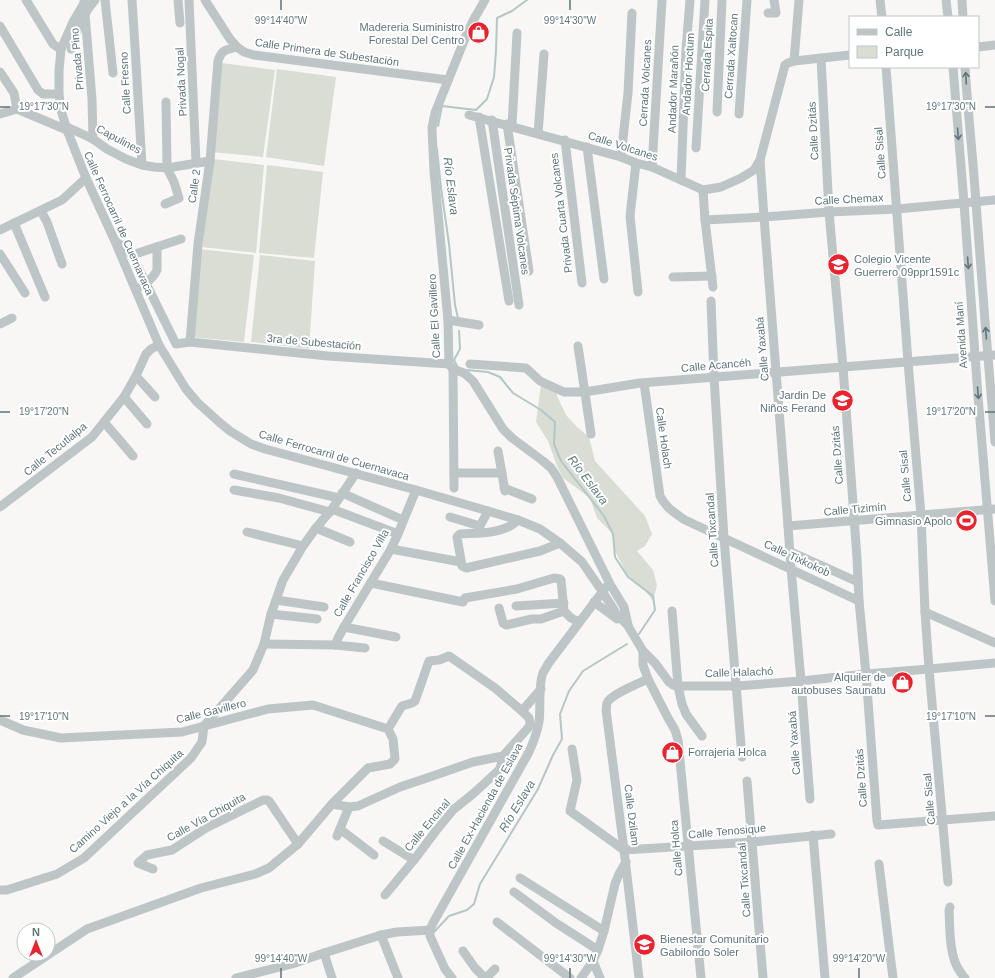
<svg xmlns="http://www.w3.org/2000/svg" width="995" height="978" font-family="Arial,sans-serif">
  <style>
    .green { fill: #d9ddd4 }
    .lines { fill: none; stroke-linecap: round; stroke-linejoin: round }
    .stream { stroke: #b4c7c7; stroke-width: 2 }
    .minor { stroke: #bec5c7; stroke-width: 9 }
    .oneway { stroke: #5e767b }
    .ticks { fill: none; stroke: #5e767b; stroke-width: 1.5 }
    .labels { text-anchor: middle; dominant-baseline: central; stroke-width: 4; stroke-linejoin: round; paint-order: stroke }
    .poi-label { font-size: 11px; fill: #5e767b; stroke: #fff; text-anchor: end }
    .street-label { font-size: 11px; fill: #5e767b; stroke: #fff }
    .water-label { font-size: 12px; font-style: italic; fill: #5d7c7b; stroke: #fff }
    .ticks-label { font-size: 10px; text-anchor: middle; fill: #5e767b; stroke: #fff; stroke-width: 4; stroke-linejoin: round; paint-order: stroke }
  </style>
  <rect width="100%" height="100%" fill="#f8f7f5"/>
  <g class="green">
    <path d="M222 63 275 70 263 157 212 152Z"/>
    <path d="M277 69 336 77 324 166 266 157Z"/>
    <path d="M213 159 264 165 256 253 202 247Z"/>
    <path d="M267 165 323 172 314 258 259 253Z"/>
    <path d="M199 249 254 255 244 342 191 337Z"/>
    <path d="M260 255 315 261 309 349 251 342Z"/>
    <path d="M541 385 556 390 557 396 566 415 576 426 589 437 595 461 645 516 652 534 645 546 637 551 653 570 657 585 653 601 644 589 628 577 614 549 613 534 597 518 590 498 563 478 557 466 548 441 536 422Z"/>
  </g>
  <g class="lines">
    <g class="stream">
      <path d="M438 126 442 106 476 110 487 99 494 77 496 51 497 18 512 11 527 0"/>
      <path d="M437 149 441 188 449 244 455 305 458 318"/>
      <path d="M458 368 454 360 460 349 459 331"/>
      <path d="M466 370 488 372 500 377 513 393 541 410 555 422 554 444 561 461 604 516 613 534 615 557 628 577 653 596 655 610 639 634"/>
      <path d="M434 932 449 916 467 910 474 904 480 884 538 789 553 755 562 739 560 714 569 691 583 671 627 644"/>
    </g>
    <g class="minor">
      <path d="M26 0 53 44 57 47 61 49"/>
      <path d="M86 0 73 22 61 49 59 71V94L61 110 67 130 86 178 114 239 159 345 186 389 197 402 219 422 230 431 251 444 265 449 416 490 488 511 518 520 540 529 560 543 582 562 602 591 616 613 628 626 643 651 655 663 669 682 673 685 678 686H737L801 681 866 674 929 669 995 663"/>
      <path d="M105 0 113 73"/>
      <path d="M132 0 136 63 142 165"/>
      <path d="M178 0 180 23"/>
      <path d="M189 0 196 162"/>
      <path d="M205 0 230 39 237 47 244 52 254 55 448 80"/>
      <path d="M485 0 474 19 468 31 435 113 432 128 434 171 448 320 449 364 453 369 464 373 473 381 503 429 512 438 543 461 551 468 557 477 610 584 624 607 628 625"/>
      <path d="M880 0 882 17"/>
      <path d="M946 0 948 17"/>
      <path d="M962 0 963 17"/>
      <path d="M84 2 92 99 93 139"/>
      <path d="M768 13H776L774 0"/>
      <path d="M0 26 38 90 43 94H59"/>
      <path d="M978 47 995 45"/>
      <path d="M71 49C77 30 82 15 95 0"/>
      <path d="M821 58 829 212 843 367 857 558 859 601 866 674 877 821 878 825 995 816"/>
      <path d="M794 61 799 0"/>
      <path d="M886 67 908 362 921 515 925 612 929 669 948 882"/>
      <path d="M953 67 964 203 978 396 995 601"/>
      <path d="M965 67C968 113 973 158 976 203 982 283 988 362 995 442"/>
      <path d="M0 72 14 93 17 109"/>
      <path d="M717 112 722 0"/>
      <path d="M0 114 17 109 67 130"/>
      <path d="M739 114 747 0"/>
      <path d="M469 115 621 157 636 163 652 167 703 190 721 187 741 178 754 170 760 160"/>
      <path d="M479 117 509 301"/>
      <path d="M492 120 519 305"/>
      <path d="M507 124 529 271"/>
      <path d="M65 126 93 139 107 149 126 159 142 165 154 167 167 168 210 161"/>
      <path d="M512 126 517 33"/>
      <path d="M538 134 544 54"/>
      <path d="M565 140 582 283"/>
      <path d="M587 147 604 279"/>
      <path d="M696 148 705 0"/>
      <path d="M621 157 628 93 632 13"/>
      <path d="M636 163 630 216 638 292"/>
      <path d="M652 167 662 0"/>
      <path d="M681 180 686 49 690 0"/>
      <path d="M703 190 705 220 713 287"/>
      <path d="M165 204 179 198 174 182 167 168 166 102"/>
      <path d="M41 211 47 222 62 264"/>
      <path d="M705 220 764 217 829 212 897 209 995 200"/>
      <path d="M14 223 45 297"/>
      <path d="M0 230 62 200 86 178"/>
      <path d="M115 240 132 255 176 344 190 342 328 356 449 364"/>
      <path d="M0 254 25 293"/>
      <path d="M132 255 181 239"/>
      <path d="M673 277 712 276"/>
      <path d="M142 286C148 282 154 277 157 270V247"/>
      <path d="M711 301 714 377 724 538 742 757"/>
      <path d="M448 320 479 325"/>
      <path d="M0 324 12 318"/>
      <path d="M190 342 198 244 210 161 218 61C222 49 226 50 237 47"/>
      <path d="M578 346 591 434"/>
      <path d="M470 364 526 368 540 381 564 392H585L640 383 995 355"/>
      <path d="M453 369 454 488"/>
      <path d="M136 376 155 397"/>
      <path d="M644 383 660 496C666 508 675 513 685 520L859 601"/>
      <path d="M124 397 147 424"/>
      <path d="M104 422 133 456"/>
      <path d="M498 451 505 491"/>
      <path d="M454 473H502"/>
      <path d="M234 474 339 498"/>
      <path d="M504 488 532 499"/>
      <path d="M234 490 279 498 330 512"/>
      <path d="M342 493 403 520"/>
      <path d="M0 507 92 437 124 397 136 376 146 354 151 349 159 345"/>
      <path d="M332 509 398 534"/>
      <path d="M450 517 480 526 488 511"/>
      <path d="M518 520C515 522 513 525 510 526 496 534 475 533 460 534L457 537 462 566 466 568 540 551 560 543"/>
      <path d="M788 526 995 509"/>
      <path d="M316 528 350 542"/>
      <path d="M247 532 303 546"/>
      <path d="M391 549 461 562"/>
      <path d="M789 551 858 582"/>
      <path d="M371 583 463 602 465 598 517 589 554 578 560 579 561 580 564 611 571 618 579 622"/>
      <path d="M276 600 324 607"/>
      <path d="M594 602 617 619"/>
      <path d="M516 606 564 603"/>
      <path d="M499 608 503 623 506 625 532 619H541L564 611"/>
      <path d="M672 611 678 686 682 704 686 714 702 736"/>
      <path d="M925 612 995 643"/>
      <path d="M271 614 317 619"/>
      <path d="M344 627 396 637"/>
      <path d="M264 644 335 645 365 648"/>
      <path d="M335 645 338 638 344 627 391 549 398 534 416 490"/>
      <path d="M643 651V665L648 679 668 718 675 730 678 740 701 978"/>
      <path d="M522 711 541 689"/>
      <path d="M0 720 23 730 61 738 182 732 268 709 313 705 388 729 393 739 395 759 390 764 368 768 332 804 298 844 269 801 267 800H263L206 828 172 850 147 855 138 863 153 869"/>
      <path d="M572 749 577 780 570 811 624 850 753 842 831 834"/>
      <path d="M747 781 763 978"/>
      <path d="M810 799 801 681 791 568 788 526 764 217 760 160 785 65 788 63 794 61 850 55"/>
      <path d="M332 804 349 807 358 806 400 787 424 779 473 762 503 756 528 728 530 725V722L529 718 522 711 495 688 449 656 439 660 429 661 415 701 412 703 402 706 388 729"/>
      <path d="M340 829 374 855"/>
      <path d="M813 835 825 978"/>
      <path d="M337 836 349 807"/>
      <path d="M383 841 414 860"/>
      <path d="M879 864 893 978"/>
      <path d="M520 878 604 931"/>
      <path d="M0 890H7L57 874 84 858 191 758 202 742 204 726 253 670 264 644 271 614 283 580 303 546 316 528 332 509 356 473"/>
      <path d="M514 892 556 923 598 950"/>
      <path d="M385 895 414 860 435 832 453 810 474 793 500 769 503 756"/>
      <path d="M950 907 949 910C950 928 949 955 959 970 961 973 963 976 965 978"/>
      <path d="M497 922 570 978"/>
      <path d="M381 935 398 978"/>
      <path d="M463 951 475 968 485 978"/>
      <path d="M324 953 332 978"/>
      <path d="M593 961 600 978"/>
      <path d="M13 978 87 929 201 888 255 874 269 868 298 844"/>
      <path d="M236 978 292 964 324 953 381 935 397 932 430 930"/>
      <path d="M452 978 445 969 430 936V930L433 923 529 752C533 743 537 733 539 722 541 708 538 684 543 673 544 670 547 667 548 664L606 587"/>
      <path d="M486 978 495 969"/>
      <path d="M581 978 593 961 598 950 604 931 615 884 619 874 626 862"/>
      <path d="M639 978 624 850 606 710C607 708 606 705 607 703 610 695 639 683 648 679"/>
    </g>
  </g>
  <defs><path id="oneway-shaft" d="M-6 0H5M1.5-3L5.5 0L1.5 3" fill="none" stroke-width="1.6" stroke-linecap="round" stroke-linejoin="round"/></defs>
  <g class="oneway">
    <use href="#oneway-shaft" transform="translate(966 78) rotate(-93)"/>
    <use href="#oneway-shaft" transform="translate(958 134) rotate(86)"/>
    <use href="#oneway-shaft" transform="translate(968 263) rotate(86)"/>
    <use href="#oneway-shaft" transform="translate(986 333) rotate(-94)"/>
    <use href="#oneway-shaft" transform="translate(978 393) rotate(85)"/>
  </g>
  <path class="ticks" d="M281 0V10M570 0V10M0 107H10M985 107H995M0 412H10M985 412H995M0 716H10M985 716H995M281 968V978M570 968V978M859 968V978"/>
  <defs>
    <symbol id="shop-disc" viewBox="-11 -11 22 22"><circle r="9.5" fill="#e9232d" stroke="#fff"/><path d="M-5-2.5h2.3a2.7 3.5 0 0 1 5.4 0H5L5.5 6h-11ZM-1.5-2.5h3a1.5 2.3 0 0 0-3 0Z" fill="#fff"/></symbol>
    <symbol id="school-disc" viewBox="-11 -11 22 22"><circle r="9.5" fill="#e9232d" stroke="#fff"/><path d="M0-5L7-2L0 1L-7-2ZM-4 1L0 2.5L4 1V4Q0 6-4 4Z" fill="#fff"/></symbol>
    <symbol id="stadium-disc" viewBox="-11 -11 22 22"><circle r="9.5" fill="#e9232d" stroke="#fff"/><path d="M0-5a6.5 5 0 1 0 0 10a6.5 5 0 1 0 0-10ZM-3.5-1.8h7v3.6h-7Z" fill="#fff"/></symbol>
  </defs>
  <g fill-rule="evenodd">
    <use href="#shop-disc" x="466" y="20" width="25" height="25"/>
    <use href="#school-disc" x="826" y="252" width="25" height="25"/>
    <use href="#school-disc" x="830" y="388" width="25" height="25"/>
    <use href="#stadium-disc" x="954" y="508" width="25" height="25"/>
    <use href="#shop-disc" x="890" y="670" width="25" height="25"/>
    <use href="#shop-disc" x="660" y="740" width="25" height="25"/>
    <use href="#school-disc" x="632" y="932" width="25" height="25"/>
  </g>
  <g class="labels">
    <g class="poi-label">
      <text x="464" y="27">Madereria Suministro<tspan x="464" dy="13">Forestal Del Centro</tspan></text>
      <text x="854" y="259" text-anchor="start">Colegio Vicente<tspan x="854" dy="13">Guerrero 09ppr1591c</tspan></text>
      <text x="826" y="395">Jardin De<tspan x="826" dy="13">Niños Ferand</tspan></text>
      <text x="952" y="521">Gimnasio Apolo</text>
      <text x="886" y="677">Alquiler de<tspan x="886" dy="13">autobuses Saunatu</tspan></text>
      <text x="688" y="752" text-anchor="start">Forrajeria Holca</text>
      <text x="660" y="939" text-anchor="start">Bienestar Comunitario<tspan x="660" dy="13">Gabilondo Soler</tspan></text>
    </g>
    <g class="street-label">
      <text transform="translate(327 52) rotate(8)">Calle Primera de Subestación</text>
      <text transform="translate(707 55) rotate(-87)">Cerrada Espita</text>
      <text transform="translate(731 56) rotate(-86)">Cerrada Xaltocan</text>
      <text transform="translate(77 59) rotate(-95)">Privada Pino</text>
      <text transform="translate(688 74) rotate(-87)">Andador Hoctum</text>
      <text transform="translate(181 82) rotate(-93)">Privada Nogal</text>
      <text transform="translate(125 83) rotate(-93)">Calle Fresno</text>
      <text transform="translate(645 83) rotate(-87)">Cerrada Volcanes</text>
      <text transform="translate(673 89) rotate(-88)">Andador Marañón</text>
      <text transform="translate(813 131) rotate(-93)">Calle Dzitás</text>
      <text transform="translate(119 139) rotate(28)">Capulines</text>
      <text transform="translate(623 146) rotate(18)">Calle Volcanes</text>
      <text transform="translate(880 153) rotate(-94)">Calle Sisal</text>
      <text transform="translate(194 186) rotate(-82)">Calle 2</text>
      <text transform="translate(849 199) rotate(-3)">Calle Chemax</text>
      <text transform="translate(517 211) rotate(82)">Privada Séptima Volcanes</text>
      <text transform="translate(561 213) rotate(-97)">Privada Cuarta Volcanes</text>
      <text transform="translate(119 223) rotate(66)">Calle Ferrocarril de Cuernavaca</text>
      <text transform="translate(434 316) rotate(-93)">Calle El Gavillero</text>
      <text transform="translate(961 335) rotate(-94)">Avenida Maní</text>
      <text transform="translate(314 342) rotate(5)">3ra de Subestación</text>
      <text transform="translate(762 349) rotate(-95)">Calle Yaxabá</text>
      <text transform="translate(716 365) rotate(-5)">Calle Acancéh</text>
      <text transform="translate(664 438) rotate(82)">Calle Holach</text>
      <text transform="translate(55 449) rotate(-39)">Calle Tecutlalpa</text>
      <text transform="translate(334 455) rotate(16)">Calle Ferrocarril de Cuernavaca</text>
      <text transform="translate(837 455) rotate(-94)">Calle Dzitás</text>
      <text transform="translate(905 476) rotate(-95)">Calle Sisal</text>
      <text transform="translate(855 509) rotate(-5)">Calle Tizimín</text>
      <text transform="translate(712 530) rotate(-94)">Calle Tixcandal</text>
      <text transform="translate(797 558) rotate(25)">Calle Tixkokob</text>
      <text transform="translate(361 573) rotate(-60)">Calle Francisco Villa</text>
      <text transform="translate(739 672) rotate(-2)">Calle Halachó</text>
      <text transform="translate(211 711) rotate(-14)">Calle Gavillero</text>
      <text transform="translate(794 743) rotate(-94)">Calle Yaxabá</text>
      <text transform="translate(861 778) rotate(-94)">Calle Dzitás</text>
      <text transform="translate(929 799) rotate(-95)">Calle Sisal</text>
      <text transform="translate(126 801) rotate(-42)">Camino Viejo a la Vía Chiquita</text>
      <text transform="translate(485 806) rotate(-61)">Calle Ex-Hacienda de Eslava</text>
      <text transform="translate(632 815) rotate(83)">Calle Dzilam</text>
      <text transform="translate(206 817) rotate(-29)">Calle Vía Chiquita</text>
      <text transform="translate(427 825) rotate(-50)">Calle Encinal</text>
      <text transform="translate(727 831) rotate(-5)">Calle Tenosique</text>
      <text transform="translate(676 848) rotate(-95)">Calle Holca</text>
      <text transform="translate(744 880) rotate(-94)">Calle Tixcandal</text>
    </g>
    <g class="water-label">
      <text transform="translate(451 186) rotate(83)">Río Eslava</text>
      <text transform="translate(588 480) rotate(53)">Río Eslava</text>
      <text transform="translate(517 806) rotate(-59)">Río Eslava</text>
    </g>
  </g>
  <g class="ticks-label">
    <text x="281" y="24">99°14'40"W</text>
    <text x="570" y="24">99°14'30"W</text>
    <text x="44" y="110">19°17'30"N</text>
    <text x="951" y="110">19°17'30"N</text>
    <text x="44" y="415">19°17'20"N</text>
    <text x="951" y="415">19°17'20"N</text>
    <text x="44" y="720">19°17'10"N</text>
    <text x="951" y="720">19°17'10"N</text>
    <text x="281" y="962">99°14'40"W</text>
    <text x="570" y="962">99°14'30"W</text>
    <text x="859" y="962">99°14'20"W</text>
  </g>
  <rect x="849" y="16" width="130" height="52" fill="#ffffff" stroke="#bfc8ca"/>
  <rect x="857" y="29" width="20" height="6" fill="#bec5c7" stroke="#bfc8ca"/>
  <text x="885" y="36" font-size="12" fill="#5e767b">Calle</text>
  <rect x="857" y="46" width="20" height="12" fill="#d9ddd4" stroke="#bfc8ca"/>
  <text x="885" y="56" font-size="12" fill="#5e767b">Parque</text>
  <g transform="translate(36 942)"><circle r="19" fill="#ffffff" stroke="#bfc8ca"/>
  <path d="M0-3L7 15L0 10L-7 15Z" fill="#e9232d"/>
  <text y="-6" font-size="11" font-weight="bold" text-anchor="middle" fill="#5e767b">N</text>
  </g>
</svg>
